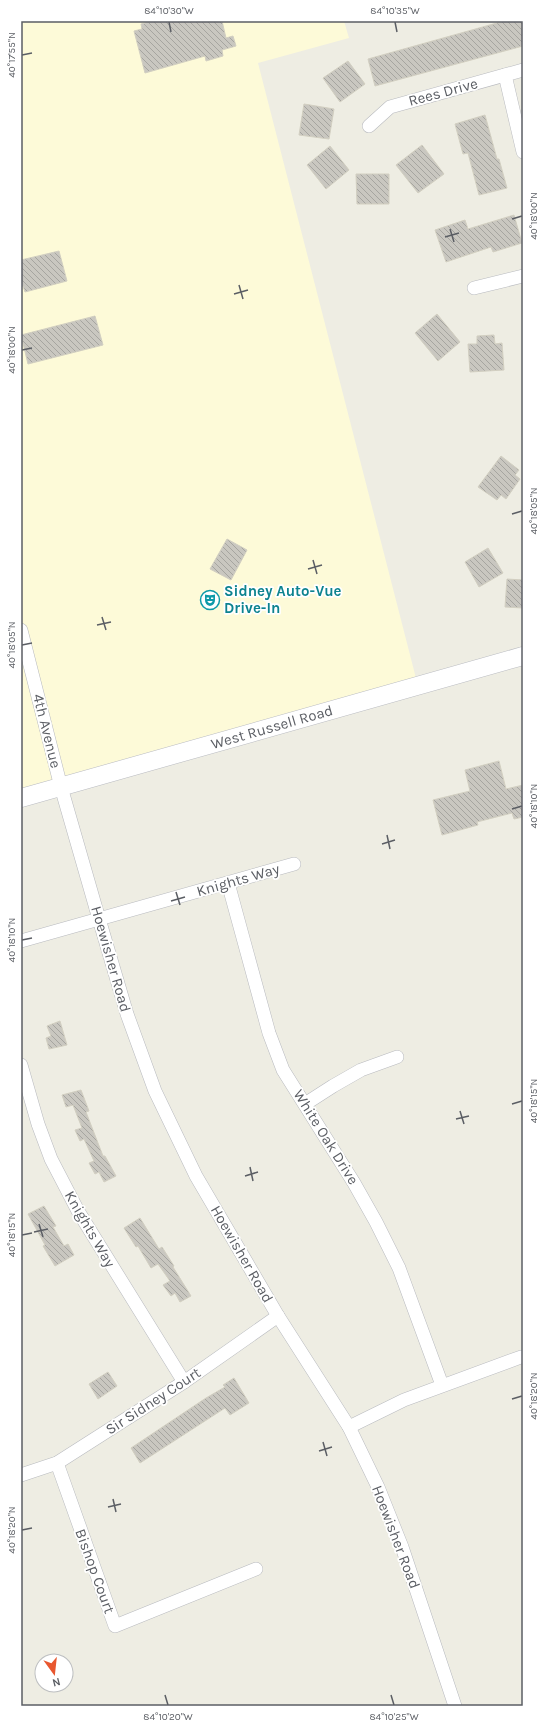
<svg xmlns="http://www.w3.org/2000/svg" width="544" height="1727" font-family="Karla,sans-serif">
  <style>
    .commercial { fill: #fdfad8 }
    .building { fill: url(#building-back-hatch); stroke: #d2cfc1 }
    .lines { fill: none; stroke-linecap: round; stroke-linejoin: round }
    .street-casing { stroke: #b8babf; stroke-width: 14 }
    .secondary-casing { stroke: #b9bbc1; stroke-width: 19 }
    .street { stroke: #fff; stroke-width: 13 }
    .secondary { stroke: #fff; stroke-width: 18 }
    .ticks { fill: none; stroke: #5b5e64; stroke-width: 1.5 }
    .labels { text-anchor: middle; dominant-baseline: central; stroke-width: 3.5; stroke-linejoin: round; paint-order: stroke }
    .street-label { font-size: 15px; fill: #5b5e64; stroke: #fff }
    .culture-label { font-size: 15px; font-weight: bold; fill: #0d838f; stroke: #fff; text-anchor: start }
    .neatline { fill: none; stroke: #5b5e64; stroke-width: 1.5 }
    .ticks-label { font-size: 10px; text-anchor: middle; fill: #5b5e64 }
  </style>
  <defs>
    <pattern id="building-back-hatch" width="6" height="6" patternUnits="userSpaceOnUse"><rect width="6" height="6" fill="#c9c7c0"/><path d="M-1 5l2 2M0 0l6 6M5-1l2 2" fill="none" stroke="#a6a5a0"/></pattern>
  </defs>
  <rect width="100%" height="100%" fill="#eeede3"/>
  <path class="commercial" d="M21 21H344L349 38 258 63 418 686 21 798Z"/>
  <g class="building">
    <path d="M153 21H222L226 38 233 36 236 46 222 50 223 56 206 61 205 56 145 73 134 31 142 29 141 24Z"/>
    <path d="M504 21H523V46L375 86 368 59Z"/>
    <path d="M348 61 365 84 340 102 323 78Z"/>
    <path d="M304 104 334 109 329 139 299 135Z"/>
    <path d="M485 115 497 159H499L507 188 479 195 468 153 463 154 455 124Z"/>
    <path d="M422 145 444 174 418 193 396 165Z"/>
    <path d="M330 146 349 170 326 189 307 165Z"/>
    <path d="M356 174H389V204H357Z"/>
    <path d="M514 215 522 243 493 252 491 247 446 262 435 230 465 220 468 229Z"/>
    <path d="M59 251 67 281 25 292 23 286 21 287V260Z"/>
    <path d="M437 314 460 342 438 361 415 333Z"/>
    <path d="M95 316 103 345 28 364 21 335Z"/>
    <path d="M494 335 495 344 502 343 504 370 470 372 468 344H477V336Z"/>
    <path d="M501 456 519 470 515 475 520 479 506 499 501 495 497 500 478 487Z"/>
    <path d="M227 539 247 550 231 580 210 569Z"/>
    <path d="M488 548 503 573 479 587 465 562Z"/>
    <path d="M507 579 523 580V608L505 607Z"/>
    <path d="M499 761 506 789 523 785V817L514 819 512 813 477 822 478 825 442 835 433 800 470 791 465 770Z"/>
    <path d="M60 1021 67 1045 49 1049 46 1038 51 1036 47 1026Z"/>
    <path d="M81 1090 89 1111 86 1112 103 1156H105L116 1176 104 1182 99 1172 95 1174 89 1163 94 1161 84 1139 80 1141 75 1130 82 1128 73 1105 66 1107 62 1095Z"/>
    <path d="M44 1206 56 1226 53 1227 64 1246 68 1244 74 1255 55 1266 43 1246 45 1245 28 1214Z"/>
    <path d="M140 1218 159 1249 162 1247 174 1266 173 1267 191 1296 180 1302 175 1293 171 1296 163 1285 170 1281 158 1264 151 1268 138 1246 136 1247 124 1228Z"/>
    <path d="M108 1372 117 1386 98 1399 89 1384Z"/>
    <path d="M234 1378 249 1403 230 1415 225 1408 140 1463 131 1448 206 1398 225 1387 223 1385Z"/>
  </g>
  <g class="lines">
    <defs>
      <g id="street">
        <path d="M505 75 523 152"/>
        <path d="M369 126 390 107 523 70"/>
        <path d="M474 288 523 276"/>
        <path d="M21 630 61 787 99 919 127 1014 155 1091 196 1176 278 1316 349 1427 378 1487 402 1547 455 1706"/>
        <path d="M228 883 269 1033 283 1070 354 1183 376 1222 399 1268 442 1385"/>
        <path d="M21 941 294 864"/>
        <path d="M21 1065 38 1124 51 1159 78 1211 184 1382"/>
        <path d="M305 1104 333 1086 361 1070 397 1057"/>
        <path d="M349 1427 404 1400 521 1357"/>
        <path d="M57 1463 115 1626 256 1569"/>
        <path d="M21 1475 57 1463 184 1382 278 1316"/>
      </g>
      <path id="secondary" d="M21 798 523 656"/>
    </defs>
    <use href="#street" class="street-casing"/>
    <use href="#secondary" class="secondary-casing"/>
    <use href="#street" class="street"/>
    <use href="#secondary" class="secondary"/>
  </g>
  <path class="ticks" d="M169 22 171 32M395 22 397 32M22 55 32 53M512 219 522 216M450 229 454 242M445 237 459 233M239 285 243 299M234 294 248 290M22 350 32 348M512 514 522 511M313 560 317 574M308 569 322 565M102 617 106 630M97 625 111 622M22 645 32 643M512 809 522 806M387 835 390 849M382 844 395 840M176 892 180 905M171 901 185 897M22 940 32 938M512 1104 522 1101M460 1111 464 1124M456 1119 469 1116M250 1167 253 1181M245 1176 258 1172M39 1224 43 1237M34 1232 48 1229M22 1235 32 1233M512 1399 522 1396M323 1442 327 1456M319 1451 332 1447M113 1499 116 1512M108 1507 121 1504M22 1530 32 1528M165 1695 168 1705M391 1695 394 1705"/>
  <defs>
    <symbol id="theatre-ring" viewBox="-11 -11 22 22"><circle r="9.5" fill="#fff" stroke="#0f9aa8" stroke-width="1.5"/><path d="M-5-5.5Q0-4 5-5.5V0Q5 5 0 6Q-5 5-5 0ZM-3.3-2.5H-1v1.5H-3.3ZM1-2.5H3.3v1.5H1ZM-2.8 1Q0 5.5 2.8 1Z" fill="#0f9aa8"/></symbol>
  </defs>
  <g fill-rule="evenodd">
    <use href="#theatre-ring" x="199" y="589" width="22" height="22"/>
  </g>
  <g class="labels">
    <g class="street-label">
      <text transform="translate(443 92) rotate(-15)">Rees Drive</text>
      <text transform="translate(272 727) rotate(-16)">West Russell Road</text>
      <text transform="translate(47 731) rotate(76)">4th Avenue</text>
      <text transform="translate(238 880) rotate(-16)">Knights Way</text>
      <text transform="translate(111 959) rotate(74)">Hoewisher Road</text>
      <text transform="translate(326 1137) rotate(58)">White Oak Drive</text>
      <text transform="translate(90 1229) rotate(60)">Knights Way</text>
      <text transform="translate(242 1254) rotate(60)">Hoewisher Road</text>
      <text transform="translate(153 1401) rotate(-33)">Sir Sidney Court</text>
      <text transform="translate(396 1537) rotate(69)">Hoewisher Road</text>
      <text transform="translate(95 1571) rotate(70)">Bishop Court</text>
    </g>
    <g class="culture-label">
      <text x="224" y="591">Sidney Auto-Vue<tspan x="224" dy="17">Drive-In</tspan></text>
    </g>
  </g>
  <rect width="544" height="1727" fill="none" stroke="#ffffff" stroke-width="44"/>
  <g transform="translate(54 1673) rotate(165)"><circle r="19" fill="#ffffff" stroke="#bdbfc1"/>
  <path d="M0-3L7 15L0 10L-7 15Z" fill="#e8572f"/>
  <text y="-6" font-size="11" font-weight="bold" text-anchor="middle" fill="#5b5e64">N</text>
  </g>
  <rect x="22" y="22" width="500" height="1683" class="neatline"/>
  <g class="ticks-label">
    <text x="169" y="14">84°10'30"W</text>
    <text x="395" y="14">84°10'35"W</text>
    <text transform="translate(11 55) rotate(-90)" y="4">40°17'55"N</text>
    <text transform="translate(533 216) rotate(-90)" y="4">40°18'00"N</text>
    <text transform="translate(11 350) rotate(-90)" y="4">40°18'00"N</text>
    <text transform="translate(533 511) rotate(-90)" y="4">40°18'05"N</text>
    <text transform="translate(11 645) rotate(-90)" y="4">40°18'05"N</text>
    <text transform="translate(533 806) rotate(-90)" y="4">40°18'10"N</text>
    <text transform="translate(11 940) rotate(-90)" y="4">40°18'10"N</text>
    <text transform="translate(533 1101) rotate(-90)" y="4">40°18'15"N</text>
    <text transform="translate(11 1235) rotate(-90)" y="4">40°18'15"N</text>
    <text transform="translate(533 1396) rotate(-90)" y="4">40°18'20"N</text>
    <text transform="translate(11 1530) rotate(-90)" y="4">40°18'20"N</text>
    <text x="168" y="1720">84°10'20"W</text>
    <text x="394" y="1720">84°10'25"W</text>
  </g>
</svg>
